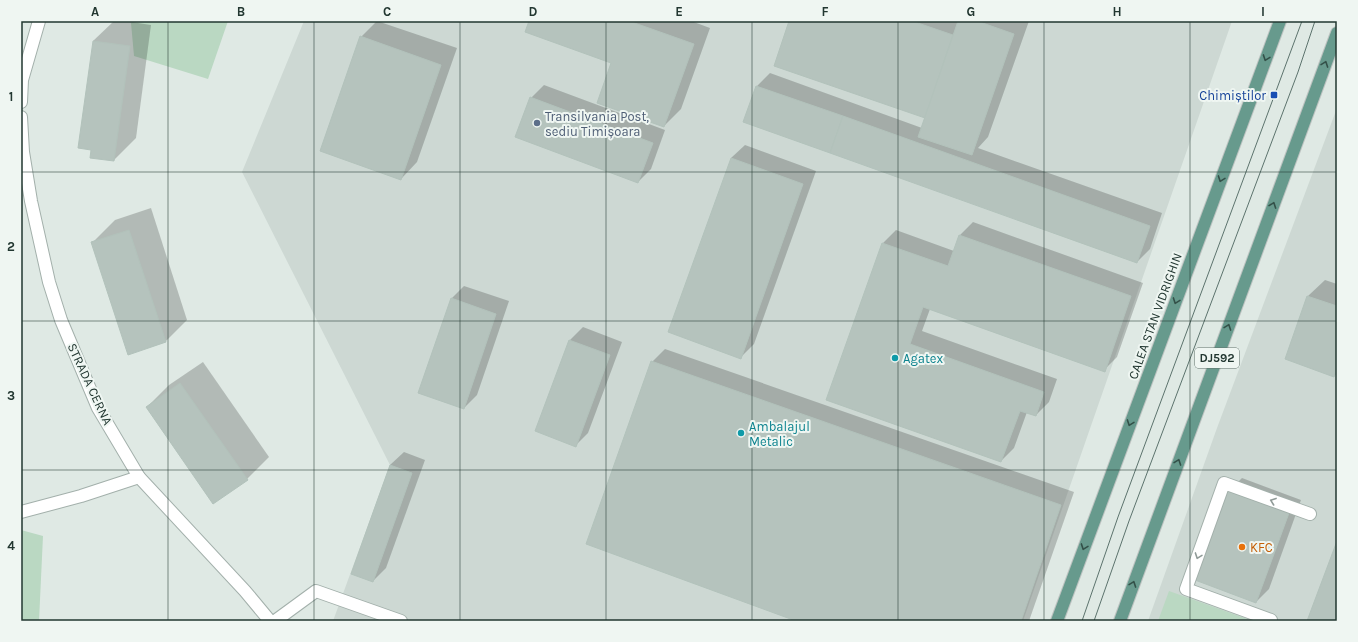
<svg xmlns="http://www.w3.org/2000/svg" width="1358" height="642" font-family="Karla,sans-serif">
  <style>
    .built { fill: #cdd8d3 }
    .green { fill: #bad8c2 }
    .shadow { fill: #0003 }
    .building { fill: #b5c3bd; stroke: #b2c2bb }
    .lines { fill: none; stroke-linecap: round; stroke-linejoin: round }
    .service-casing { stroke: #a3b0ab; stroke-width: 14 }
    .minor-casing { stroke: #a3b0ab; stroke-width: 14 }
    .primary-casing { stroke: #bdc3c1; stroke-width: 14 }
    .service { stroke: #fff; stroke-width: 12 }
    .minor { stroke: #fff; stroke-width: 12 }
    .primary { stroke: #679a8d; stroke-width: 12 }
    .tram { stroke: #5c736d; stroke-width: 1 }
    .oneway { stroke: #335048 }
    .oneway2 { stroke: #909b98 }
    .grid { fill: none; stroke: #223731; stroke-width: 1; stroke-opacity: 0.55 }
    .transit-dot { fill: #1a4fb4; stroke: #eff6f2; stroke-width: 1.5 }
    .service-dot { fill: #5c6f8a; stroke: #eff6f2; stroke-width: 1.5 }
    .culture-dot { fill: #0f9aa8; stroke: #eff6f2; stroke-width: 1.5 }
    .food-dot { fill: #e8710a; stroke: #eff6f2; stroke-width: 1.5 }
    .labels { text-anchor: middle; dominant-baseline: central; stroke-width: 4; stroke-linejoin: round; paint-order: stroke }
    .shield { fill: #eff6f2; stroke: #60706b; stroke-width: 1 }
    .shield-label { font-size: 12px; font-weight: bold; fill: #223731 }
    .transit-label { font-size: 13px; fill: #164399; stroke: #eff6f2; text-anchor: end }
    .service-label { font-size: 13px; fill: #4e5e75; stroke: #eff6f2; text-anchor: start }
    .street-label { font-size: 13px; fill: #223731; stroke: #eff6f2 }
    .culture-label { font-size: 13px; fill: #0d838f; stroke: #eff6f2; text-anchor: start }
    .food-label { font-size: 13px; fill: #c56008; stroke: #eff6f2; text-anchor: start }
    .neatline { fill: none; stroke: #223731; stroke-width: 1.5 }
    .grid-label { font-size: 13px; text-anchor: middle; font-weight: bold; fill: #223731 }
  </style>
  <rect width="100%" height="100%" fill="#dfe9e4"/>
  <g class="built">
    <path d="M304 21H1232L1023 621H333L390 465 242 172Z"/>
    <path d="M1337 108V621H1148L1217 428Z"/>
  </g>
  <g class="green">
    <path d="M134 21H228L208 79 134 56 131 23Z"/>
    <path d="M21 530 43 536 39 621H21Z"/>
    <path d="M1169 591 1250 620 1249 621H1158Z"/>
  </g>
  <g class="shadow">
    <path d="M114 21H125L151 25 136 138 114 160 92 149 93 41Z"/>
    <path d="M377 21 457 48 417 162 401 179 361 37Z"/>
    <path d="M530 21H691L710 28 681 109 664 126 613 62Z"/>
    <path d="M790 21H1029L988 137 978 148 1162 213 1150 249 1137 262 745 121 757 86 770 73 922 128 926 118Z"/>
    <path d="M544 85 665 130 651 169 638 182 531 98Z"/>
    <path d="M745 145 816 171 754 344 741 357 731 158Z"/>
    <path d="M151 208 187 320 165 342 93 242 115 220Z"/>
    <path d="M973 222 1143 283 1117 357 1104 370 930 309 922 331 1057 379 1049 402 1036 415 1027 412 1014 448 1001 461 828 400 883 243 896 230 954 251 960 235Z"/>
    <path d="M1325 280 1337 284V373L1334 376 1308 296Z"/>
    <path d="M464 286 509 301 477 395 464 408 451 299Z"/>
    <path d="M583 327 622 342 588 433 575 446 570 340Z"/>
    <path d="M665 349 1074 492 1029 621H799L652 362Z"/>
    <path d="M203 362 269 457 247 479 147 407 169 385Z"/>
    <path d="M404 452 425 460 386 568 373 581 390 465Z"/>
    <path d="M1242 478 1301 500 1269 589 1256 602 1229 491Z"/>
  </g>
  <g class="building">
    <path d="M529 21H629L694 44 664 127 597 103 611 63 525 32Z"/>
    <path d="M789 21H912L953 35 925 118 774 66Z"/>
    <path d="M958 21H977L1014 34 972 155 918 137Z"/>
    <path d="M360 36 441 65 401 180 320 151Z"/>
    <path d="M93 41 130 46 114 161 90 158 91 150 78 148Z"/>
    <path d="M756 86 843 116 830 153 743 122Z"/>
    <path d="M530 97 653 143 638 183 515 137Z"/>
    <path d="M843 116 1150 226 1137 263 830 153Z"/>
    <path d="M731 158 803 184 741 359 668 332Z"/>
    <path d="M129 230 166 342 128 355 91 242Z"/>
    <path d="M959 235 1131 296 1105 372 923 307 910 344 1044 392 1036 416 1020 411 1001 462 826 400 882 243 948 266Z"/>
    <path d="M1307 296 1337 306V369L1334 377 1285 359Z"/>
    <path d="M451 298 496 314 464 409 418 393Z"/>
    <path d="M569 340 610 355 576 447 535 431Z"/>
    <path d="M651 361 1061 505 1021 621H796L586 544Z"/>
    <path d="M180 383 248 480 213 504 146 407Z"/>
    <path d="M390 465 412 473 373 582 351 574Z"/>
    <path d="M1228 491 1289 513 1256 603 1195 580Z"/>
    <path d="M1337 541V621H1307Z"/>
  </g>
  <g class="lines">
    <defs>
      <g id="service">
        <path d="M21 512 81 496 139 477"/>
        <path d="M1271 620 1186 589 1224 483 1310 514"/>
        <path d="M275 621 316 591 401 621"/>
      </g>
      <g id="minor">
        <path d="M21 102 22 80 39 21"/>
        <path d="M21 117 23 152 31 201 49 282 61 320 98 408 139 477 245 591 270 621"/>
      </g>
      <g id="primary">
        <path d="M1057 621 1280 21"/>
        <path d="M1120 621 1337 33"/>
      </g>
    </defs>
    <use href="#service" class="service-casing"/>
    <use href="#minor" class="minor-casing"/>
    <use href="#primary" class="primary-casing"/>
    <use href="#service" class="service"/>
    <use href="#minor" class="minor"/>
    <use href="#primary" class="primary"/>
    <g class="tram">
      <path d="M1082 621 1118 517 1302 21"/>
      <path d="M1094 621 1129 521 1298 72 1315 21"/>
    </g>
  </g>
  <defs><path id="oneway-chevron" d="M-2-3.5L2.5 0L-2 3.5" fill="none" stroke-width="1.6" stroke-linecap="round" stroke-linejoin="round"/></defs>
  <g class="oneway">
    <use href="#oneway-chevron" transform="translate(1266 58) rotate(110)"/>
    <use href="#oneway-chevron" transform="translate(1325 64) rotate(-70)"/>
    <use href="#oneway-chevron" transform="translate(1221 179) rotate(110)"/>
    <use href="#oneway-chevron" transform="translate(1273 205) rotate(-70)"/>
    <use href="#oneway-chevron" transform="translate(1176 301) rotate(110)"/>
    <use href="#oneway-chevron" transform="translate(1228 327) rotate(-70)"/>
    <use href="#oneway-chevron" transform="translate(1130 423) rotate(110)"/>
    <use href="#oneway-chevron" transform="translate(1178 462) rotate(-70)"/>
    <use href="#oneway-chevron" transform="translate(1084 547) rotate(110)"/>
    <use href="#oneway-chevron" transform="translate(1133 584) rotate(-70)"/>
  </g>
  <g class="oneway2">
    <use href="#oneway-chevron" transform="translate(1273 501) rotate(-160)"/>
    <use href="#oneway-chevron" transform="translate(1198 556) rotate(110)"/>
  </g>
  <path class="grid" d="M168 21V621M314 21V621M460 21V621M606 21V621M752 21V621M898 21V621M1044 21V621M1190 21V621M21 172H1337M21 321H1337M21 470H1337"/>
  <rect class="transit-dot" x="1270" y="91" width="8" height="8" rx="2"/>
  <circle class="service-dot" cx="537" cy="123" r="4"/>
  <g class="culture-dot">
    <circle cx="895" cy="358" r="4"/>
    <circle cx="741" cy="433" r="4"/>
  </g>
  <circle class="food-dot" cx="1242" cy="547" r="4"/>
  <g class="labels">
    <rect class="shield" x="1195" y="348" width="44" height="20" rx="3"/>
    <g class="shield-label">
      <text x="1217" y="358">DJ592</text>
    </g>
    <g class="transit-label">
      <text x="1266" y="95">Chimiștilor</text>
    </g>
    <g class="service-label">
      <text x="545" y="116">Transilvania Post,<tspan x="545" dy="15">sediu Timișoara</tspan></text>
    </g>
    <g class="street-label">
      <text transform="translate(1155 316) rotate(-70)">CALEA STAN VIDRIGHIN</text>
      <text transform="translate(90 384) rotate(65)">STRADA CERNA</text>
    </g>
    <g class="culture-label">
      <text x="903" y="358">Agatex</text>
      <text x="749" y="426">Ambalajul<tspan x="749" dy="15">Metalic</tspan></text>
    </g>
    <g class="food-label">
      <text x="1250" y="547">KFC</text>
    </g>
  </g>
  <rect width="1358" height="642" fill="none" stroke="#eff6f2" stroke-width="44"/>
  <rect x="22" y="22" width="1314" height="598" class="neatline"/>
  <g class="grid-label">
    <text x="95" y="16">A</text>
    <text x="241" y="16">B</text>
    <text x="387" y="16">C</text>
    <text x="533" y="16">D</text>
    <text x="679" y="16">E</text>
    <text x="825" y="16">F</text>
    <text x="971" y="16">G</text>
    <text x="1117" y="16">H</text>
    <text x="1263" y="16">I</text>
    <text x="11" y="101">1</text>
    <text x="11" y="251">2</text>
    <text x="11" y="400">3</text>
    <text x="11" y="550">4</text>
  </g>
</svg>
